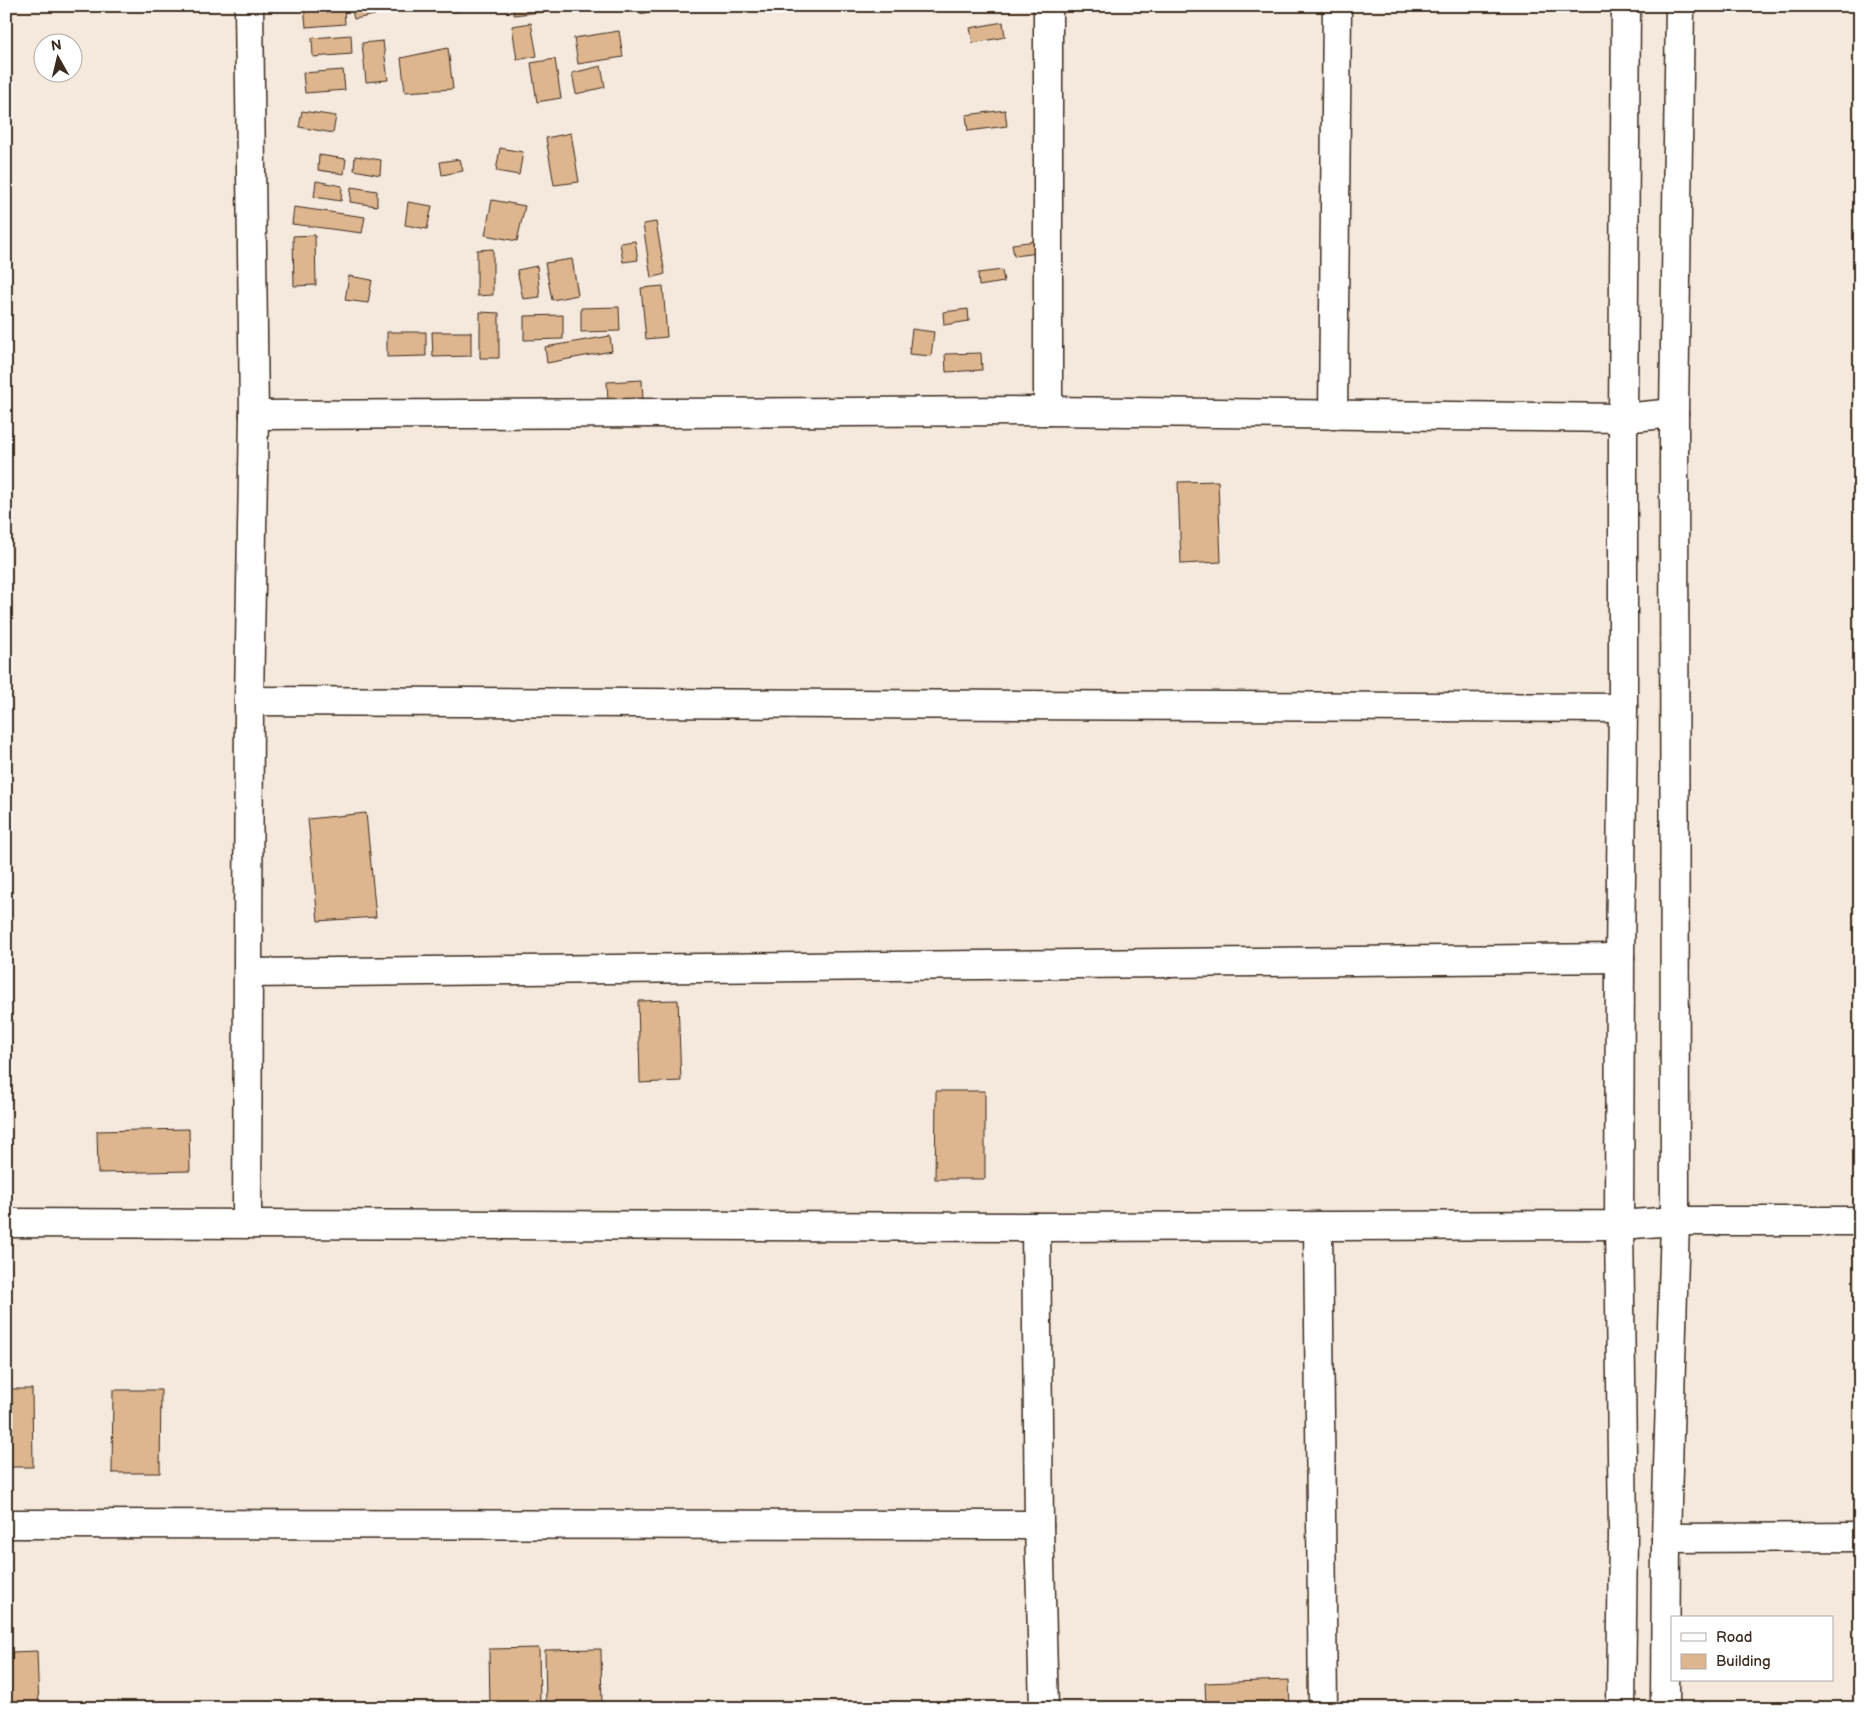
<svg xmlns="http://www.w3.org/2000/svg" width="1866" height="1714" font-family="'Balsamiq Sans',sans-serif">
  <style>
    .building { fill: #ddb58e; stroke: #3b2a1e }
    .lines { fill: none; stroke-linecap: round; stroke-linejoin: round }
    .minor-casing { stroke: #3b2a1e; stroke-width: 31 }
    .tertiary-casing { stroke: #3b2a1e; stroke-width: 31 }
    .minor { stroke: #fff; stroke-width: 28 }
    .tertiary { stroke: #fff; stroke-width: 28 }
  </style>
  <rect width="100%" height="100%" fill="#f5e9dd"/>
  <filter id="ink" filterUnits="userSpaceOnUse"><feTurbulence type="fractalNoise" baseFrequency=".02" numOctaves="2"/><feDisplacementMap in="SourceGraphic" scale="10" xChannelSelector="R" yChannelSelector="G"/><feConvolveMatrix kernelMatrix="1 2 1 2 8 2 1 2 1" color-interpolation-filters="sRGB"/></filter>
  <g filter="url(#ink)">
    <g class="building">
      <path d="M344 6 345 24 306 27 304 7Z"/>
      <path d="M351 6H373L375 15 354 19Z"/>
      <path d="M453 6H481L454 12Z"/>
      <path d="M512 6H548L549 11 514 15Z"/>
      <path d="M639 6H670V7L641 14Z"/>
      <path d="M1003 22 1005 37 973 43 970 28Z"/>
      <path d="M531 23 537 56 517 60 512 26Z"/>
      <path d="M619 31 623 57 578 64 574 38Z"/>
      <path d="M351 35 352 54 313 57 312 38Z"/>
      <path d="M383 41 388 80 366 82 362 43Z"/>
      <path d="M448 48 453 89 405 92 401 58Z"/>
      <path d="M555 59 561 98 537 102 531 63Z"/>
      <path d="M601 66 605 87 576 94 572 73Z"/>
      <path d="M343 70 345 90 305 93 303 73Z"/>
      <path d="M1005 110 1007 126 968 131 966 115Z"/>
      <path d="M302 111 336 116 333 133 299 127Z"/>
      <path d="M571 133 579 182 554 185 546 138Z"/>
      <path d="M500 148 523 152 519 175 496 171Z"/>
      <path d="M319 155 346 159 344 174 318 170Z"/>
      <path d="M355 156 381 160 380 175 354 170Z"/>
      <path d="M460 159 463 171 442 175 440 162Z"/>
      <path d="M316 181 342 186 341 201 314 197Z"/>
      <path d="M351 187 377 191V206L350 202Z"/>
      <path d="M492 200 525 206 517 241 485 235Z"/>
      <path d="M408 202 432 206 427 229 405 225Z"/>
      <path d="M294 207 365 217 362 233 292 224Z"/>
      <path d="M656 222 665 274 651 278 643 224Z"/>
      <path d="M315 235 316 285 294 286 293 236Z"/>
      <path d="M635 241 638 260 623 262 620 243Z"/>
      <path d="M1036 241 1038 253 1014 256 1012 244Z"/>
      <path d="M493 249V295L477 296V250Z"/>
      <path d="M572 259 578 295 552 300 545 263Z"/>
      <path d="M537 266 540 297 523 299 517 270Z"/>
      <path d="M1002 270 1004 282 979 286 978 273Z"/>
      <path d="M349 276 372 280 368 303 345 300Z"/>
      <path d="M663 286 667 337 646 339 641 288Z"/>
      <path d="M619 307 620 331 581 332V308Z"/>
      <path d="M968 309 969 321 944 325 943 312Z"/>
      <path d="M480 312 499 313V358H480Z"/>
      <path d="M563 315V339L524 340V316Z"/>
      <path d="M912 329 934 332 931 356 909 354Z"/>
      <path d="M387 332H426V356L387 357Z"/>
      <path d="M432 332H471V356L433 357Z"/>
      <path d="M610 336 612 351 547 363 545 347Z"/>
      <path d="M981 353 982 370 946 372 945 354Z"/>
      <path d="M642 380 643 400 608 403 607 382Z"/>
      <path d="M1218 481 1221 562 1181 564 1178 482Z"/>
      <path d="M366 813 376 917 318 921 308 819Z"/>
      <path d="M678 1000 681 1081 640 1083 638 1001Z"/>
      <path d="M936 1091H985V1179H935Z"/>
      <path d="M189 1129 190 1171 98 1173 97 1131Z"/>
      <path d="M6 1389H32L33 1467H6Z"/>
      <path d="M113 1390H161L160 1473H112Z"/>
      <path d="M539 1648 540 1708H490L489 1649Z"/>
      <path d="M601 1649 602 1708H546L545 1650Z"/>
      <path d="M37 1651 39 1708H6V1661H12V1652Z"/>
      <path d="M1289 1680 1290 1708H1206L1205 1683Z"/>
    </g>
    <g class="lines">
      <defs>
        <g id="minor">
          <path d="M1048 411V6"/>
          <path d="M254 415 1048 411 1623 418 1674 413"/>
          <path d="M1333 415 1337 6"/>
          <path d="M249 701 1623 708"/>
          <path d="M249 973 1620 958"/>
          <path d="M247 1222 249 701 254 415 249 6"/>
          <path d="M6 1223 1036 1227 1619 1225 1675 1221H1860"/>
          <path d="M1318 1226 1323 1708"/>
          <path d="M1036 1227 1039 1525 1044 1708"/>
          <path d="M6 1524 1039 1525"/>
          <path d="M1666 1538 1860 1537"/>
        </g>
        <g id="tertiary">
          <path d="M1621 1708 1623 1532 1619 1225 1620 958 1623 708V418L1626 6"/>
          <path d="M1665 1708 1666 1538 1675 1221 1674 413 1680 6"/>
        </g>
      </defs>
      <use href="#minor" class="minor-casing"/>
      <use href="#tertiary" class="tertiary-casing"/>
      <use href="#minor" class="minor"/>
      <use href="#tertiary" class="tertiary"/>
    </g>
  </g>
  <rect width="1866" height="1714" fill="none" stroke="#fff" stroke-width="25"/>
  <rect x="12" y="12" width="1841" height="1689" fill="none" stroke="#3b2a1e" stroke-width="2" filter="url(#ink)"/>
  <rect x="1671" y="1616" width="162" height="65" fill="#ffffff" stroke="#b1aaa5"/>
  <rect x="1681" y="1633" width="25" height="8" fill="#ffffff" stroke="#b1aaa5"/>
  <text x="1716" y="1642" font-size="15" fill="#3b2a1e">Road</text>
  <rect x="1681" y="1654" width="25" height="15" fill="#ddb58e" stroke="#b1aaa5"/>
  <text x="1716" y="1666" font-size="15" fill="#3b2a1e">Building</text>
  <g transform="translate(58 58) rotate(352)"><circle r="24" fill="#ffffff" stroke="#b1aaa5"/>
  <path d="M0-4L9 19L0 12L-9 19Z" fill="#3b2a1e"/>
  <text y="-8" font-size="14" font-weight="bold" text-anchor="middle" fill="#3b2a1e">N</text>
  </g>
</svg>
